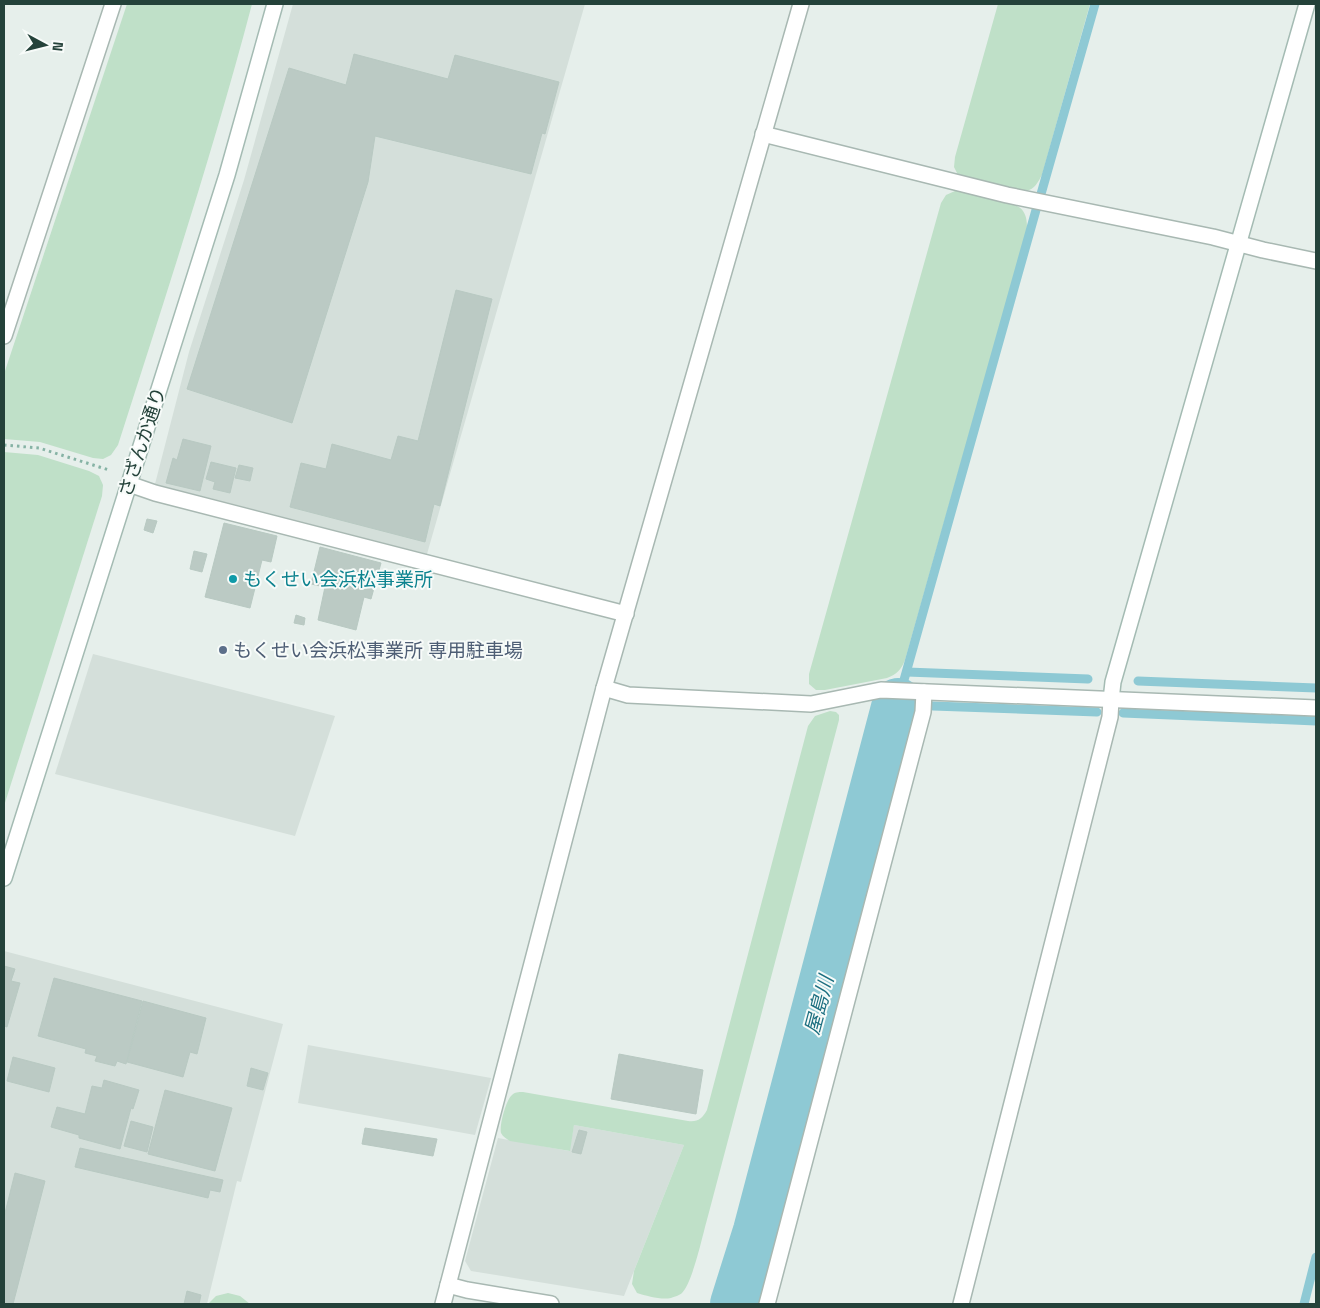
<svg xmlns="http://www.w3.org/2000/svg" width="1320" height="1308" font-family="'Space Grotesk','Noto Sans JP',sans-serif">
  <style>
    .built { fill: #d4dfda }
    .green { fill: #bfe0c8 }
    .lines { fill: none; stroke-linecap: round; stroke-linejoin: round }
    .stream { stroke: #8ec9d4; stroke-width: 9 }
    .river { stroke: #8ec9d4; stroke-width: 52 }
    .building { fill: #bbcac4; stroke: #b8c9c2 }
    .lane-casing { stroke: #a8b8b2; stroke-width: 18 }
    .street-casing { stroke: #a8b8b2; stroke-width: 18 }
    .secondary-casing { stroke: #a4bbb3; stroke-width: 18 }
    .path { stroke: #86b3a5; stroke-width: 3; stroke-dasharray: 2.5 4; stroke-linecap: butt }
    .lane { stroke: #fff; stroke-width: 15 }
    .street { stroke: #fff; stroke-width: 15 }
    .secondary { stroke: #fff; stroke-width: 15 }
    .culture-dot { fill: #0f9aa8; stroke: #f7fbf9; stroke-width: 2 }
    .service-dot { fill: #5c6f8a; stroke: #f7fbf9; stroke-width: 2 }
    .labels { text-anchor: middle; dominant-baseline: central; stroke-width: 4; stroke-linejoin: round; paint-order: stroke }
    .street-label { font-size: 19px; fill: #24423a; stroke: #f7fbf9 }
    .culture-label { font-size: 19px; fill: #0d838f; stroke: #f7fbf9; text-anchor: start }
    .service-label { font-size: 19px; fill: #4e5e75; stroke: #f7fbf9; text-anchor: start }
    .water-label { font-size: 20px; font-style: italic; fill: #1c6f80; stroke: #f7fbf9 }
  </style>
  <rect width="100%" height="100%" fill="#e6efeb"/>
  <g class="built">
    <path d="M293 4H585L427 554 155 484 189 352 244 180Z"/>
    <path d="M93 654 335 716 295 836 55 774Z"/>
    <path d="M4 951 283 1024 241 1182 237 1181 207 1304H4Z"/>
    <path d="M308 1045 491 1078 475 1135 298 1103Z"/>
    <path d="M574 1125 684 1145 624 1296 471 1271 465 1261 498 1138 569 1151Z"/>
  </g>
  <g class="green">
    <path d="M127 4H252C213 152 165 298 118 445L111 455 103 459 93 458 40 442 4 439V374Z"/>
    <path d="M998 4H1090L1042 175C1038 182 1035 189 1026 191 1014 194 970 180 958 175L954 167 955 157Z"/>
    <path d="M955 191H964C976 195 1017 201 1023 211 1027 217 1027 223 1027 230L905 660C901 670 897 674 887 678L825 690H816L809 684V674L941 203 946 195Z"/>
    <path d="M4 452 38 455 89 471 99 476 103 485 102 496 4 806Z"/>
    <path d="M830 711 836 712 839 715V720L708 1216C703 1233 693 1282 682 1293 680 1295 674 1297 671 1298 661 1300 647 1296 637 1293L632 1284 634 1271 684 1145 574 1125 570 1151 510 1141C507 1139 503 1137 501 1133 499 1126 506 1100 512 1095 515 1092 518 1092 523 1092L688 1121C698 1122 702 1119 707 1110L808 726 815 716Z"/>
    <path d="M228 1293 240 1296 250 1304H208L216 1296Z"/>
  </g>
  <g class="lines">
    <g class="stream">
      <path d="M1041 194 1095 4"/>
      <path d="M907 672 1088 679"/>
      <path d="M904 680 1036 210"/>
      <path d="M1138 681 1316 688"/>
      <path d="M898 702V704L915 705"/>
      <path d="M933 706 1097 712"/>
      <path d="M1123 713 1316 721"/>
      <path d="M1304 1304 1316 1257"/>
    </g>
    <path class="river" d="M736 1304 759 1231 898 704"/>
  </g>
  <g class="building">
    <path d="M354 54 448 79 455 55 559 82 545 134 542 133 531 174 375 136 368 182 292 423 187 389 289 68 346 85Z"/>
    <path d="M456 290 492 299 440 506 434 504 425 542 290 507 301 463 326 469 332 444 391 460 398 436 418 441Z"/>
    <path d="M183 439 211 446 200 491 166 483 173 458 177 460Z"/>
    <path d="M211 462 236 468 230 493 213 489 215 482 206 479Z"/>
    <path d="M239 465 253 468 250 481 235 478Z"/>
    <path d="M147 519 157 521 153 533 144 530Z"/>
    <path d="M224 523 277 536 271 562 262 560 250 608 205 597Z"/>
    <path d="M320 547 381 563 371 599 364 597 356 630 318 620 325 587 311 584Z"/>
    <path d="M194 551 207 554 202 572 190 569Z"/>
    <path d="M296 615 305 618 304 625 294 623Z"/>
    <path d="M4 966 15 969 11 981 20 983 7 1027 4 1026Z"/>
    <path d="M54 978 142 1001 126 1064 117 1061 115 1066 95 1061 97 1056 85 1053 86 1049 38 1036Z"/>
    <path d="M143 1001 206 1018 197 1054 190 1052 183 1077 127 1062Z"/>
    <path d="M619 1054 703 1070 696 1114 611 1099Z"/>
    <path d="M13 1057 55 1068 49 1092 7 1081Z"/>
    <path d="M251 1068 268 1073 263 1090 247 1086Z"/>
    <path d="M104 1080 139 1090 133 1109 131 1108 120 1149 79 1138V1135L51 1127 57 1107 85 1114 92 1086 102 1088Z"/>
    <path d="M165 1090 232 1108 215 1171 148 1154Z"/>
    <path d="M131 1121 153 1127 147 1152 124 1146Z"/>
    <path d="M365 1128 437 1139 433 1156 362 1144Z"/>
    <path d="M579 1130 587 1132 581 1154 572 1152Z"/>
    <path d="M80 1148 223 1180 220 1192 210 1190 208 1198 75 1167Z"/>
    <path d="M15 1173 45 1181 13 1304H4V1217Z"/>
    <path d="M187 1291 201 1295 199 1304H184Z"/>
  </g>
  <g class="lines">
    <defs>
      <path id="lane" d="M4 336 113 4"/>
      <g id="street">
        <path d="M763 134 1007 195 1213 237 1263 250 1316 261"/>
        <path d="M129 484 155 493 626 614"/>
        <path d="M604 688 628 695 811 704 881 690 1316 708"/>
        <path d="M448 1285 467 1290 551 1304"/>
        <path d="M443 1304 604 688 801 4"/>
        <path d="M767 1304 923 712 924 692"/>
        <path d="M961 1304 1110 717 1111 700"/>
      </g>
      <g id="secondary">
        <path d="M1111 700 1113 682 1307 4"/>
        <path d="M4 878 227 175 275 4"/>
      </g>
    </defs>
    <use href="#lane" class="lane-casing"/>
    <use href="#street" class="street-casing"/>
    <use href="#secondary" class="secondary-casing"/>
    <path class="path" d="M4 445 39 448 109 470"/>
    <use href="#lane" class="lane"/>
    <use href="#street" class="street"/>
    <use href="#secondary" class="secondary"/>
  </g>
  <circle class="culture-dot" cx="233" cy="579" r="5"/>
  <circle class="service-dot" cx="223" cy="650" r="5"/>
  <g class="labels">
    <g class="street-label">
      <text transform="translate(142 442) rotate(-72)">さざんか通り</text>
    </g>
    <g class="culture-label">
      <text x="243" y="579">もくせい会浜松事業所</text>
    </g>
    <g class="service-label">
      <text x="233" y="650">もくせい会浜松事業所 専用駐車場</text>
    </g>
    <g class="water-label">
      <text transform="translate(819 1005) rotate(-75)">屋島川</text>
    </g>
  </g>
  <rect width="1320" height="1308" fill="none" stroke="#24423a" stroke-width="10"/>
  <g transform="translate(45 45) rotate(97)" stroke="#f7fbf9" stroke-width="4" paint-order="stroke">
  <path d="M0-4L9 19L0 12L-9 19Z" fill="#24423a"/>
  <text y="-8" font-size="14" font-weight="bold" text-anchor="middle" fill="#24423a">N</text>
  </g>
</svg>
